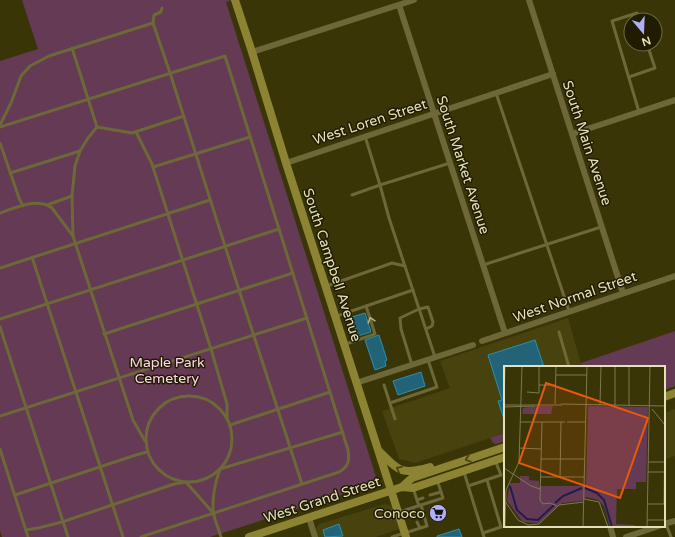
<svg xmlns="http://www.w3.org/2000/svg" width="675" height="537" font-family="'Varela Round',sans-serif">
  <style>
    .built { fill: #47420e }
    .green { fill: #653a54 }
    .building { fill: #226378; stroke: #2891b2 }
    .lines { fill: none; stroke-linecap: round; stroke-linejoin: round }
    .lane { stroke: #6c6838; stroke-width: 3 }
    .street { stroke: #6c6838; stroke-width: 6 }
    .secondary { stroke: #8c8433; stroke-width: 8 }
    .oneway { stroke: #b4b186 }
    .oneway2 { stroke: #464012 }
    .labels { text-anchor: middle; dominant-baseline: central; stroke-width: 3; stroke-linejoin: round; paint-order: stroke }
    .street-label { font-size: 14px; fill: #e4e1ba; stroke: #201c00 }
    .park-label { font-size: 14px; fill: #fbd6ea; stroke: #201c00 }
    .poi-label { font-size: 14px; fill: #e4e1ba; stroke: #201c00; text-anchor: end }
    .inset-river { fill: none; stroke: #211b4e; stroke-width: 2 }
    .inset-road { fill: none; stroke: #7d7a4f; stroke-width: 1 }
    .view { fill: #e8590c; fill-opacity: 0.15; stroke: #e8590c; stroke-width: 2 }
    .inset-edge { fill: none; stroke: #e4e1ba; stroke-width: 2 }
  </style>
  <rect width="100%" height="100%" fill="#393507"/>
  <g class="built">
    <path d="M568 318 582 367H505V433L415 463 399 459 382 411 450 388 440 361Z"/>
    <path d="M675 409V456L664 460V413Z"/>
    <path d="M385 504 390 505 392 507 399 529 376 537H318L316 529 319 524Z"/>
  </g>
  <g class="green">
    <path d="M22 0H232L226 2 378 483 210 537H2L0 531V61L38 49Z"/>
    <path d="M675 331V386L664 390V367H582L581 363Z"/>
    <path d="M505 433V441L496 444 493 443 490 438Z"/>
  </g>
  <g class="building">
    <path d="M365 313 371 332 358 336 352 317Z"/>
    <path d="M379 335 387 360 385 361 386 366 375 370 365 340Z"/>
    <path d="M535 340 544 367H505V418L504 419 498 401 502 400 488 355Z"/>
    <path d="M421 372 425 386 398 395 393 381Z"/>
    <path d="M339 524 343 536 325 537 323 530Z"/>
    <path d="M459 529 462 537H437V536Z"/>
  </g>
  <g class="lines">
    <g class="lane">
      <path d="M162 8 161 12 154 15 153 23 170 73 239 290 302 484"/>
      <path d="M72 48 97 127"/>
      <path d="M629 77 655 68 647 44"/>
      <path d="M496 93 569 311"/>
      <path d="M639 112 612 21 637 13 639 20"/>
      <path d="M0 125 11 103 21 76 30 66 49 56 153 23"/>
      <path d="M0 127 225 56 348 450C350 461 348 467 339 472L141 537"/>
      <path d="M97 127 88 138 80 151 75 166 72 196 73 236 133 420 145 441"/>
      <path d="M97 127 132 133 184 116"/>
      <path d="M136 132 152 164 211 349 227 404V419"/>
      <path d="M365 136 380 185 450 163"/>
      <path d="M0 143 19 198 23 206"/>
      <path d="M153 167 250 137"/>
      <path d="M10 173 80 151"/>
      <path d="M352 195 380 185 389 218 435 357"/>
      <path d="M47 205 72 196"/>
      <path d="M0 213C15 208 37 197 52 208L73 236"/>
      <path d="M32 257 123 537"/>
      <path d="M483 265 601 227"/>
      <path d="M0 268 210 200"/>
      <path d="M327 286 392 263 405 266"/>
      <path d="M337 316 413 290"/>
      <path d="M0 319 279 229"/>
      <path d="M0 327 68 537"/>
      <path d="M559 332 569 367"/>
      <path d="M104 334 293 273"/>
      <path d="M346 344 375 334 366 306"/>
      <path d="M412 365 401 329 400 318 419 309 428 307 433 322 432 326 426 329"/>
      <path d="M384 385 395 419"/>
      <circle cx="189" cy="439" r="43"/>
      <path d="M390 403 437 387 428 360"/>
      <path d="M0 416 307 318"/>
      <path d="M230 425 330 392"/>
      <path d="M0 449 28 537"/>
      <path d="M464 472 484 537"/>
      <path d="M468 486 501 475 495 460"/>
      <path d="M413 488 419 506"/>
      <path d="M15 495 136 455 147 452"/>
      <path d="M430 495 441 492"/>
      <path d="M417 500 423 498"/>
      <path d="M421 505 443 498 437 480"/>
      <path d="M413 508 415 514"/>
      <path d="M417 522 420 528"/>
      <path d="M666 524 671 537"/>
      <path d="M26 530 38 528 62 522 174 484 186 482 214 514"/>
      <path d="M483 533 501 527 487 480"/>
      <path d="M221 537C219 530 216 523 214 516 211 502 215 482 220 469L343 432"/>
      <path d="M392 537 427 526 421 505 399 512"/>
    </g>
    <g class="street">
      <path d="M529 0 623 293"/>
      <path d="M399 5 505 333"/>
      <path d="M252 52 414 0"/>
      <path d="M572 134 675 100"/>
      <path d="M286 163 553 74"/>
      <path d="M482 341 675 276"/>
      <path d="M356 383 473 345"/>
      <path d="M309 518 315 537"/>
      <path d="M664 524 675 521"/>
      <path d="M610 526 613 537"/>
      <path d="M626 537 659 526"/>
    </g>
    <g class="secondary">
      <path d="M235 0 252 52 286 163 406 537"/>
      <path d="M664 397 675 393"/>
      <path d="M380 452C400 472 402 475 430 467"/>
      <path d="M402 487 412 478 505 447"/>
      <path d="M249 537 402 487 413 488 505 457"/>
    </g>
  </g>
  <defs><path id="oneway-chevron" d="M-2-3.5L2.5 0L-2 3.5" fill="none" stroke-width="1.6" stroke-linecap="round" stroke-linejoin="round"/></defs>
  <use class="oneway" href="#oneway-chevron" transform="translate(371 320) rotate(-107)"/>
  <g class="oneway2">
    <use href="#oneway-chevron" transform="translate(468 459) rotate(162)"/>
    <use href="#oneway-chevron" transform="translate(399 469) rotate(-154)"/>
  </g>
  <defs>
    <symbol id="supermarket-disc" viewBox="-11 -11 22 22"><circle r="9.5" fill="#aeaefa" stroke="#201c00"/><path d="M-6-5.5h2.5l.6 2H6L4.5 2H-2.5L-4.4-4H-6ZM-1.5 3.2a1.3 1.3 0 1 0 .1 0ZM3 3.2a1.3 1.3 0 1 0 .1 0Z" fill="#111"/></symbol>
  </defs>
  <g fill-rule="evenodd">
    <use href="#supermarket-disc" x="428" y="503" width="20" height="20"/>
  </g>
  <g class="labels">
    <g class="street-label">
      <text transform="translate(370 122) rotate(-18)">West Loren Street</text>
      <text transform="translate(587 143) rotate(72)">South Main Avenue</text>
      <text transform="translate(463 165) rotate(72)">South Market Avenue</text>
      <text transform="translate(332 265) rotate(72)">South Campbell Avenue</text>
      <text transform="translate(575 297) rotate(-19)">West Normal Street</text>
      <text transform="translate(322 500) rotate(-18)">West Grand Street</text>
    </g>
    <g class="park-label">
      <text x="167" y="362">Maple Park<tspan x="167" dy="16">Cemetery</tspan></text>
    </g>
    <g class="poi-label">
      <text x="425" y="513">Conoco</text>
    </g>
  </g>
  <g transform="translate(504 366)">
    <rect width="161" height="161" fill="#393507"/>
    <path d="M33 40H49L47 48H18L19 42ZM84 40 144 41 142 116H132V123H113L112 158 131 159V161H106L100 140 94 134 82 131 78 135 58 137 35 157 19 156 3 135 6 117H16V110H25V114L35 115V120H82Z" fill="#653a54"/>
    <path class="inset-river" d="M6 120 13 144 23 153 34 154 50 139M81 122 93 127 100 134 108 161M51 137 59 130 78 122"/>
    <path class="inset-road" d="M52 9H83M35 19H52M23 26 35 27V0M0 35 1 0M51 38 52 0M57 38 161 40M0 39H58M96 39 97 0M111 39V0M125 39V0M0 41 31 40M148 43 161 59 160 138M16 56H61M38 56 36 134 39 138 46 137 53 140M63 56H81M15 82 37 83M37 93H80M144 96H161M0 102 27 120 36 123M144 106H161M36 111H81M56 111 57 56M80 133 95 136 104 161M0 134 14 154 24 159 35 158 55 139 80 136M143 138H160M143 154H161M1 161 2 124 15 96 18 0M79 161 83 0M143 161 146 0"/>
    <path class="view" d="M42 17 144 52 116 132 15 97Z"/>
    <rect width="161" height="161" class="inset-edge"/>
  </g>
  <g transform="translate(643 32) rotate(161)"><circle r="19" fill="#201c00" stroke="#6e6b4a"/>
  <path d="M0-3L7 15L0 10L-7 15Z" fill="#aeaefa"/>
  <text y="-6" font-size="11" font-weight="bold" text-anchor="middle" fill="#e4e1ba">N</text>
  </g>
</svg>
